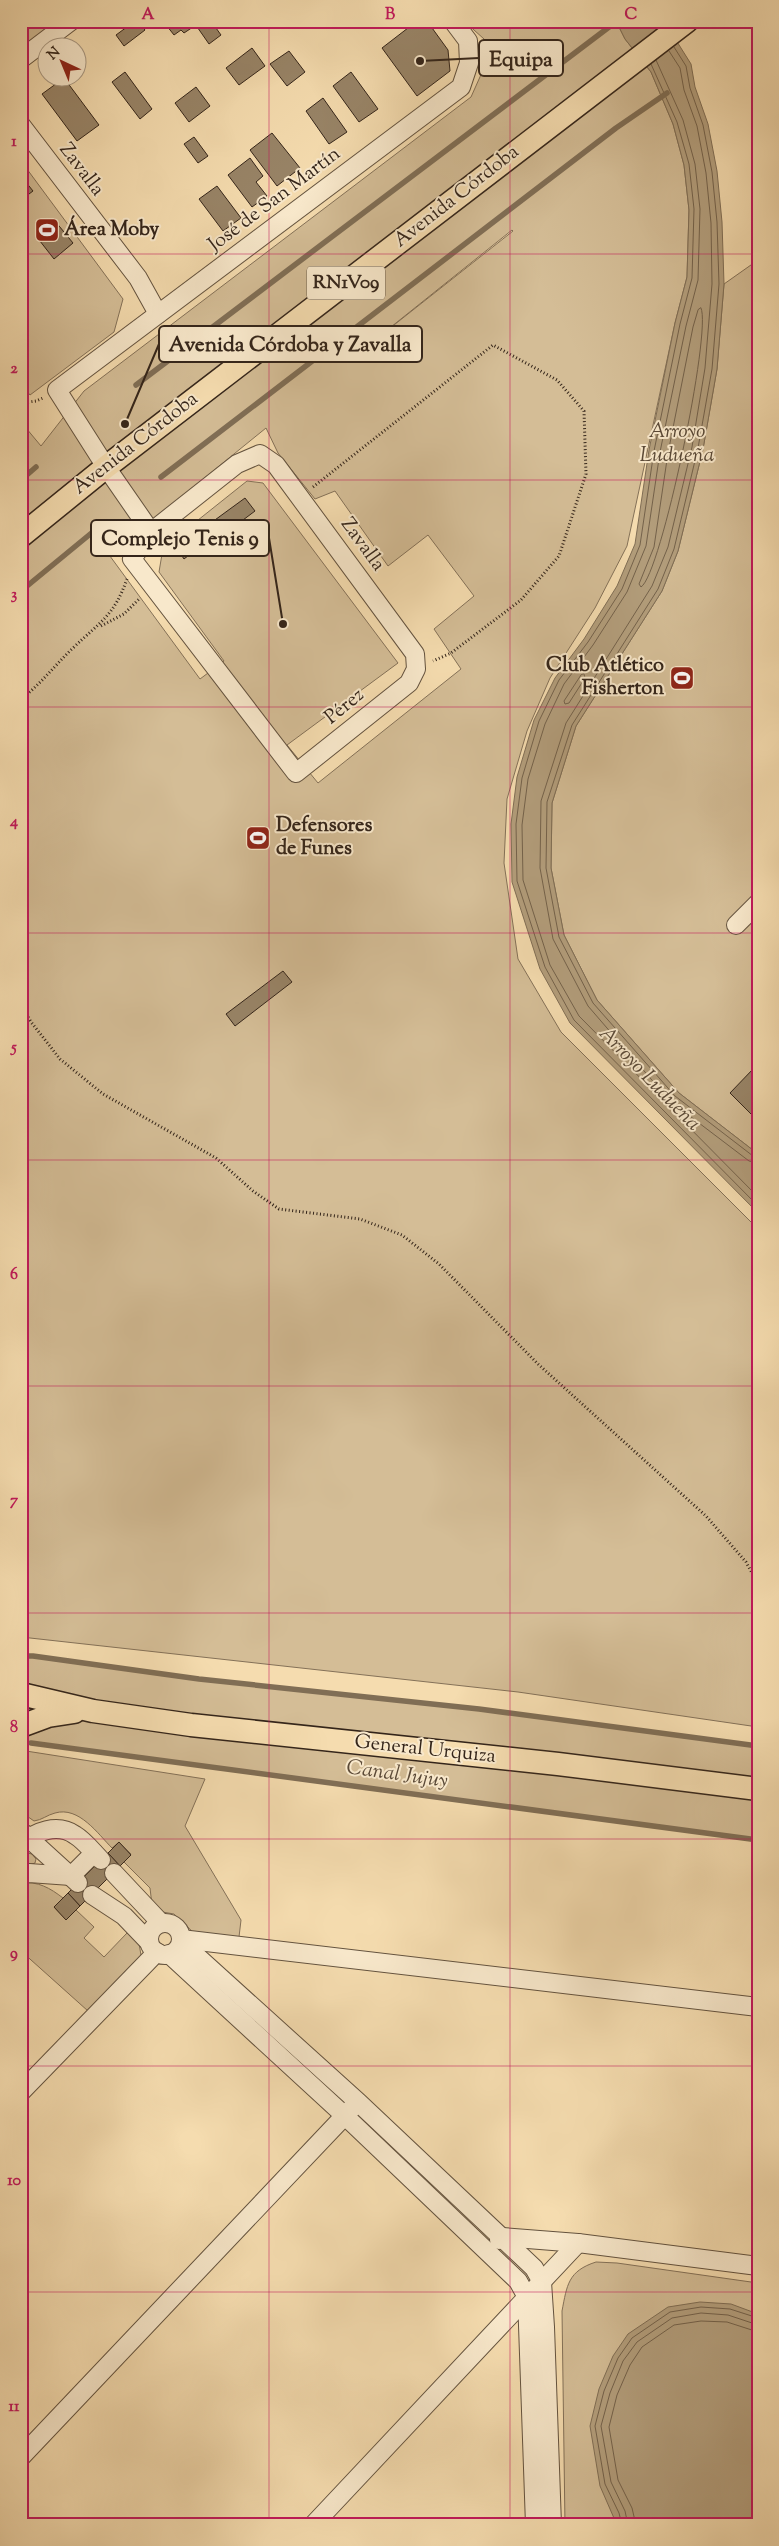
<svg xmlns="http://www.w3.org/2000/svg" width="779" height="2546" font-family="'Sorts Mill Goudy',serif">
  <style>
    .green { fill: #d4bd96; stroke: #847158; fill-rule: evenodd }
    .water { fill: #b39e7c; stroke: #806e55 }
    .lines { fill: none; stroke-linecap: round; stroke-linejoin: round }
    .shore { stroke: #74624b; stroke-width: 1 }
    .stream { stroke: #806e55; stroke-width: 5.5 }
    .building { fill: #988467; stroke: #34251a }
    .minor-casing { stroke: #64533f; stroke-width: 20 }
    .major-casing { stroke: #34251a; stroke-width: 25 }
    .path { stroke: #34251a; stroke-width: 3; stroke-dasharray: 1 2.5; stroke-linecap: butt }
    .minor { stroke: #f8e8cb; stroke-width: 18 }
    .major { stroke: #f5dcaf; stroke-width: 22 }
    .grid { fill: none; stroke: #c2185b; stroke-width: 1; stroke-opacity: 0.55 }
    .labels { text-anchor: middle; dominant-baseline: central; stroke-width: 4; stroke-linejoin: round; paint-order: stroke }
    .shield { fill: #f8e8cb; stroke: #6f604f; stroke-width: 1 }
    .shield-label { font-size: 19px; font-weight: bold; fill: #34251a }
    .street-label { font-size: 20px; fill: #34251a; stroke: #f8e8cb }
    .poi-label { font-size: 20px; font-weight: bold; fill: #34251a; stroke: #f8e8cb; text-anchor: start }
    .water-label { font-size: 21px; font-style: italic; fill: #5a4937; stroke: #f8e8cb }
    .leader { fill: none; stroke: #34251a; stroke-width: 2 }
    .callout-dot { fill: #34251a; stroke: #f8e8cb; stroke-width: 2 }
    .callout { fill: #f8e8cb; stroke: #34251a; stroke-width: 2 }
    .callout-label { font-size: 21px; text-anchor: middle; font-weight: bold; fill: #34251a }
    .neatline { fill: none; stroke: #c2185b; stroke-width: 2 }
    .grid-label { font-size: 16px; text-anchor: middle; font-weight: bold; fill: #c2185b }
  </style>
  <rect width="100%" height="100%" fill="#f5dcaf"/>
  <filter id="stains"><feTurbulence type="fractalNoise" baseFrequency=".004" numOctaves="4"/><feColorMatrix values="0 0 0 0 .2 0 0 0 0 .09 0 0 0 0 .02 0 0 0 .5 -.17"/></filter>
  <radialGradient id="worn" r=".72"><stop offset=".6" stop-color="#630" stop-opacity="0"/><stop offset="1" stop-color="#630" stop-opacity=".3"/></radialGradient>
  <g class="green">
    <path d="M21 21H71L21 59Z"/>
    <path d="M464 21H616L625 39 651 72 673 124 684 165 689 210 687 277 675 323 627 546 595 608 550 678 527 731 507 799 504 863 518 959 561 1032 758 1229V1727L518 1692 21 1637V422L41 446 84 391 471 97 488 59 484 39ZM512 230 513 231 356 355ZM266 428 278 453 315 499 335 491 388 566 428 535 474 596 434 629 461 669 318 783 287 745 398 663 263 483 247 481 163 548 159 572 224 661 200 679 107 552 160 514Z"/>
    <path d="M21 161 123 299 114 332 30 395 21 384Z"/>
    <path d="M758 260V1154L679 1093 597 1000 564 935 551 868 552 803 576 726 662 591 678 551 703 449 717 369 724 284Z"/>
    <path d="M21 1656H33L199 1679 479 1709 758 1746V1840L31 1743 21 1746Z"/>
    <path d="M26 1751 205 1779 185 1826 241 1920 239 1937 194 1933 174 1914 157 1911 152 1905 150 1888 124 1862 131 1854 119 1842 112 1848C98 1834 79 1806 55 1813 47 1815 42 1820 34 1821L21 1812V1752Z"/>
    <path d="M27 1853 32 1854 36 1859 35 1863 21 1868V1857Z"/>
    <path d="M21 1883C38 1881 50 1888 63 1898L54 1907 66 1920 76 1910 94 1927 84 1938 104 1957 127 1933 138 1938 141 1955 88 2011 21 1951Z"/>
    <path d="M596 2262 617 2263 758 2283V2525H565L562 2311C567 2285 568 2271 596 2262Z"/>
  </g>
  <g class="water">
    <path d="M616 21H664L691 64 695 87 708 124 717 171 722 222 724 284 717 369 703 449 678 551 662 591 576 726 552 803 551 868 564 935 597 1000 679 1093 758 1154V1213L570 1023 540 969 512 882 511 824 517 777 534 720 555 678 584 639 617 586 635 544 649 450 675 323 687 277 689 210 684 165 673 124 651 72 625 39Z"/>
    <path d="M700 2302 731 2304 758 2314V2525H617L600 2486 590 2426 599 2389 613 2356 628 2334 668 2307Z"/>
  </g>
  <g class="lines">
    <g class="shore">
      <path d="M674 47 686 66 690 88 703 125 712 172 717 222 719 284 712 369 698 448 674 549 658 589 572 725 547 802 546 868 559 937 593 1003 675 1096 753 1156 758 1157"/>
      <path d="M669 51 680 68 684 90 697 126 706 173 711 223 712 284 705 368 692 447 668 547 652 586 566 723 541 801 540 868 553 939 588 1006 670 1101 749 1161 758 1163"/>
      <path d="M656 60 683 120 695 164 700 209 698 280 686 326 660 452 646 546 627 592 593 645 564 684 545 724 528 779 522 825 523 880 550 965 579 1016 758 1197"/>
      <path d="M651 64 677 122 689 164 694 209 692 278 680 324 654 451 640 545 622 589 588 642 559 680 539 721 522 778 516 824 517 881 545 967 574 1020 758 1206"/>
      <path d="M701 308C712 331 661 575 641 587L639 584 654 547 668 453 693 327 698 310Z"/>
      <path d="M584 674 585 678 569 703 565 704 564 701 581 675Z"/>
      <path d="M622 2525 619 2513 605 2484 595 2426 604 2391 618 2358 632 2338 670 2312 701 2307 730 2309 758 2318"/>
      <path d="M628 2525 625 2511 611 2482 601 2426 610 2393 623 2361 637 2342 672 2318 701 2313 728 2315 758 2325"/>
      <path d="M636 2525 632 2508 618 2480 609 2427 617 2395 630 2365 642 2347 674 2325 701 2321 727 2322 758 2332"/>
    </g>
    <g class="stream">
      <path d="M21 28 31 21"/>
      <path d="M136 385 617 21"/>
      <path d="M161 477 616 128 667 93"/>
      <path d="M21 480 36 467"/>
      <path d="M21 591 100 526"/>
      <path d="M21 1656H33L199 1679 479 1709 758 1746"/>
      <path d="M31 1743 758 1840"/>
    </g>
  </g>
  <g class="building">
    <path d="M135 21H138L145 30 124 46 116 35Z"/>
    <path d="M163 21H189L193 27 184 33 181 30 174 35Z"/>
    <path d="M193 21H211L221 35 209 44Z"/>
    <path d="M417 21H427L448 50 450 71 417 96 382 48Z"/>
    <path d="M252 48 265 66 239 85 226 68Z"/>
    <path d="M289 51 305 72 287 86 270 64Z"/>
    <path d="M125 72 152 109 140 119 112 82Z"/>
    <path d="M351 72 378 109 359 122 333 86Z"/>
    <path d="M64 78 99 125 77 141 42 94Z"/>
    <path d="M196 87 210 106 189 122 175 103Z"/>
    <path d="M323 98 347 132 329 144 306 111Z"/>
    <path d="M272 133 300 168 277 186 250 150Z"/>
    <path d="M194 137 208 156 198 163 184 144Z"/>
    <path d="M250 158 263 176 256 182 267 196 252 207 228 175Z"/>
    <path d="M21 176 33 191 21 200Z"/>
    <path d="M217 186 241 218 223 231 199 199Z"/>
    <path d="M55 221 73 243 54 259 36 236Z"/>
    <path d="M245 498 255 511 203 550 193 536Z"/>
    <path d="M191 540 198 548 184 559 178 550Z"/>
    <path d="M283 971 292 982 235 1026 226 1014Z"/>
    <path d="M754 1068 758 1072V1121L730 1093Z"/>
    <path d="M119 1842 131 1855 120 1866 108 1853Z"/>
    <path d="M108 1853 120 1866 80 1906 68 1893Z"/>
    <path d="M68 1893 80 1906 66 1920 54 1907Z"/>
  </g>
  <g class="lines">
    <defs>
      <g id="minor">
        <path d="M21 59 71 21"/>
        <path d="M21 125 138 278 158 314"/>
        <path d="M260 454 276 465 415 654 416 669 409 683 296 773 132 559 151 532 237 464Z"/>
        <path d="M151 532 106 467 57 390 461 87 469 63 468 41 453 21"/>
        <path d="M736 925 758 903"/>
        <path d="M22 1832 78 1883"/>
        <path d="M21 1845C34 1831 58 1823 75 1835 85 1841 93 1852 101 1860"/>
        <path d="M114 1873 161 1923"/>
        <path d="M21 1874 29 1873 71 1876"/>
        <path d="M71 1876 94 1853"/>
        <path d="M92 1895 124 1916 149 1942"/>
        <circle cx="165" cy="1939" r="16"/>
        <path d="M181 1939 758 2007"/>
        <path d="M181 1942 358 2102 534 2268 542 2282 545 2327 552 2525"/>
        <path d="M169 1954 345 2116 518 2281 527 2297 535 2525"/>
        <path d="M21 2092 157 1952"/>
        <path d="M499 2240 502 2237 578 2243 758 2266"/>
        <path d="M21 2457 352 2108"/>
        <path d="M313 2525 578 2243"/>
      </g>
      <g id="major">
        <path d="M21 536 106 467 687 21"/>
        <path d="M21 1694 93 1711 191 1725 558 1764 758 1789"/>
        <path d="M21 1726 48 1716 74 1712"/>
      </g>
    </defs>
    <use href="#minor" class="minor-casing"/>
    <use href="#major" class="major-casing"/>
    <g class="path">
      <path d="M21 403 36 401 43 398"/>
      <path d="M313 487 493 345 557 380 584 411 586 474 559 556 521 600 451 653 433 661"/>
      <path d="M101 626 124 614 140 598"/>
      <path d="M21 699C41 684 55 665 73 648 100 622 114 616 127 579"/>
      <path d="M21 1005 31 1022 60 1059 103 1094 216 1158 253 1191 279 1209 360 1219 402 1235 439 1264 538 1364 706 1516 746 1562 758 1584"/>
    </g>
    <use href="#minor" class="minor"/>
    <use href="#major" class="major"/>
  </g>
  <path class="grid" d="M269 21V2525M510 21V2525M21 254H758M21 480H758M21 707H758M21 933H758M21 1160H758M21 1386H758M21 1613H758M21 1839H758M21 2066H758M21 2292H758"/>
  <defs>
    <symbol id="stadium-square" viewBox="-11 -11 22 22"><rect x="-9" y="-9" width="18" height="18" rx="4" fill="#8f2418" stroke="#f8e8cb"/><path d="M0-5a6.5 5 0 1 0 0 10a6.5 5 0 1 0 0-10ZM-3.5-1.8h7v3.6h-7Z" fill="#fff"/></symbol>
  </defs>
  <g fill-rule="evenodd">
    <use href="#stadium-square" x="33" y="216" width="28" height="28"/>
    <use href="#stadium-square" x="668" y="664" width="28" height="28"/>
    <use href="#stadium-square" x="244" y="824" width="28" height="28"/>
  </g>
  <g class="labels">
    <rect class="shield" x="307" y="266.5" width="78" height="33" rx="4"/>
    <g class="shield-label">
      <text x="346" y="283">RN1V09</text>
    </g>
    <g class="street-label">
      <text transform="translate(81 170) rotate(53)">Zavalla</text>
      <text transform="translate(457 197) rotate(-38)">Avenida Córdoba</text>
      <text transform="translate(275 200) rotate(-37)">José de San Martín</text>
      <text transform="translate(136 444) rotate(-38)">Avenida Córdoba</text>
      <text transform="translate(362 545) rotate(54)">Zavalla</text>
      <text transform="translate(345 707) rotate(-39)">Pérez</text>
      <text transform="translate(425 1750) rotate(6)">General Urquiza</text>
    </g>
    <g class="poi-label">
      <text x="64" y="230">Área Moby</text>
      <text x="664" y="666" text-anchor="end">Club Atlético<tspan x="664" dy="23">Fisherton</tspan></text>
      <text x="276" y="826">Defensores<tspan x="276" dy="23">de Funes</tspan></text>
    </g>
    <g class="water-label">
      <text x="677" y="432">Arroyo<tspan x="677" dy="24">Ludueña</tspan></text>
      <text transform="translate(649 1079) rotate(46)">Arroyo Ludueña</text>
      <text transform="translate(397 1775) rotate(8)">Canal Jujuy</text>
    </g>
  </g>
  <path class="leader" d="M420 61L479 58M125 424L159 344M283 624L269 538"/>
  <g class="callout-dot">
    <circle cx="420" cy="61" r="5"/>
    <circle cx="125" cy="424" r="5"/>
    <circle cx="283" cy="624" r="5"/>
  </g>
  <g class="callout">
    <rect x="479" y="40" width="84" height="36" rx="5"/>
    <rect x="159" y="326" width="263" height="36" rx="5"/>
    <rect x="91" y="520" width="178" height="36" rx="5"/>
  </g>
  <g class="callout-label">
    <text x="521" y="66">Equipa</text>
    <text x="290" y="351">Avenida Córdoba y Zavalla</text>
    <text x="180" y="545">Complejo Tenis 9</text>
  </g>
  <rect width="779" height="2546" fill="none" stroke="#f5dcaf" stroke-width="55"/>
  <g transform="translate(62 62) rotate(316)"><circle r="24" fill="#f8e8cb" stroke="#aa9a84"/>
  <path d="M0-4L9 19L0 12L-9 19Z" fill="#8f2418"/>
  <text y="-8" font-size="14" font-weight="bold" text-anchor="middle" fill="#34251a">N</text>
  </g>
  <rect x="28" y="28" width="724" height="2490" class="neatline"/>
  <g class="grid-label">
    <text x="148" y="19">A</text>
    <text x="390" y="19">B</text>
    <text x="631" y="19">C</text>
    <text x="14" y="146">1</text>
    <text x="14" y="373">2</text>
    <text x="14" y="599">3</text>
    <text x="14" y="826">4</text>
    <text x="14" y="1052">5</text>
    <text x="14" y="1279">6</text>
    <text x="14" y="1505">7</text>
    <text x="14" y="1732">8</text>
    <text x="14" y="1958">9</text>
    <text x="14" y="2185">10</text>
    <text x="14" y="2411">11</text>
  </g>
  <rect width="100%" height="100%" filter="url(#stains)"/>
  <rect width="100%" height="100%" fill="url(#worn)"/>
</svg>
